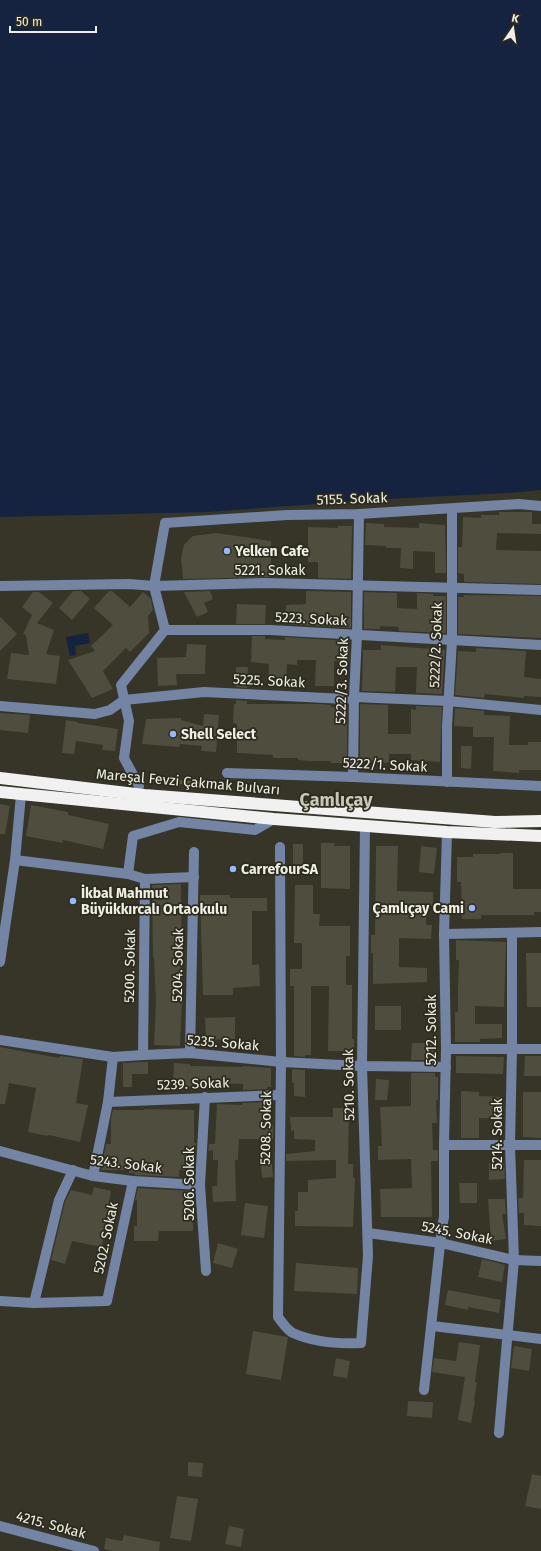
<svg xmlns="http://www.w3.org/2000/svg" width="541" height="1551" font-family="'Fira Sans',sans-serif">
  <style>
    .green { fill: #595730 }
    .water { fill: #152340 }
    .building { fill: #4e4d3e }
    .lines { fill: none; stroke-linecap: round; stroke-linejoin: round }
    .minor { stroke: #7384a4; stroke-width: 10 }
    .highway { stroke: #f1f1f1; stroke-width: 12 }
    .poi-dot { fill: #94b7fd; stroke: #2c2b1d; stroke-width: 1.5 }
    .labels { text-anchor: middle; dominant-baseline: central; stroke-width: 3.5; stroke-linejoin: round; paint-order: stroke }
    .street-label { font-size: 14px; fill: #efefe6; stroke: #2c2b1d }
    .poi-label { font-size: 14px; font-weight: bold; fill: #efefe6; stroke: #2c2b1d; text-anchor: start }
    .district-label { font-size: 18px; font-weight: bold; fill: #c9c8b7; stroke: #2c2b1d }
  </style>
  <rect width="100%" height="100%" fill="#363527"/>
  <path class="green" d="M167 779 217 783 218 788 163 782Z"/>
  <g class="water">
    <path d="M0 0H541V490L508 493 387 499 207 512 0 517Z"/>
    <path d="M88 633 90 643 75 646 76 655 70 656 66 637Z"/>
  </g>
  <g class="building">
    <path d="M499 512H532V524H541V534L497 533 496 550 541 551V584L464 582V574L458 573V547H462L463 517 481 518V515H499Z"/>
    <path d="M366 523 384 524V527L419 528V523L445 525 446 573H435V552L413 551V569L400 568 401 548H386V546L365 545Z"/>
    <path d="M338 526H352L351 579 318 578V562H308V527L338 528Z"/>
    <path d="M216 533 271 541V577L183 579 181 558 184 545 193 536Z"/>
    <path d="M73 591H81L90 599 72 620 59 608Z"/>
    <path d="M109 591H112L130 607 143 592 151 599 153 610 148 616 149 633 130 652 126 648 103 671 113 689 92 698 68 660 95 651 91 646 113 625 94 608Z"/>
    <path d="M210 591 213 599 204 603 208 612 197 617 184 592Z"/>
    <path d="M306 591 351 592V628L285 624 286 605 306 604Z"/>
    <path d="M33 592H39L53 603 37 623 54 630 46 654 60 656 56 684 7 679 11 653 29 655 26 635 23 634 32 615 22 607Z"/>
    <path d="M364 592 397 593V608L417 609V593L433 594V596H446V633L399 631 398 627 380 626V629H364Z"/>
    <path d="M464 595 541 596V638L458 634V597H464Z"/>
    <path d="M237 604 266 605 265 624H236Z"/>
    <path d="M0 617 17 634 0 651Z"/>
    <path d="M252 636H265V639L285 640V637L350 641 349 661H334V686H315L316 660H297V665L287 664 286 687 268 686 269 664 251 662Z"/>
    <path d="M187 644 206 645 205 674H176L177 685 158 686 157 658 186 657Z"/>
    <path d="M381 645 445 650 442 694 416 693 417 667H396L395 692 362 691 363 650H381Z"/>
    <path d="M476 648 526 651 524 677 541 679V697L524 696V698L485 694 484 698 455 695 458 651 476 652Z"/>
    <path d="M236 667H248L247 688 236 687Z"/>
    <path d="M236 700 247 701V704H321L331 705V707L347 708V761L346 763H330L331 761H309L298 760V758H273V755L237 753V724L233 723 234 704H236Z"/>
    <path d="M360 704 388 705V734H411V709L416 710V706L442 707 440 762 411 760V754H389V763L360 761Z"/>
    <path d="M455 708 484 711V715L510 716 509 745H528V742H541V770H519V773L493 771 494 737H473V727L454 726Z"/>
    <path d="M0 713 30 715 28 733 0 730Z"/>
    <path d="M204 714 219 715 216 752 201 751 202 746 180 744 179 747 142 744 146 719 181 718V720L203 726Z"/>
    <path d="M66 720 78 722V723L118 729 115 751 102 750 103 745 76 741 74 754 62 753Z"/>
    <path d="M461 746H472L471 769 461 768Z"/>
    <path d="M0 804 10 806 5 834H0Z"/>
    <path d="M31 805 68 812V815L109 824 103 849 63 840 62 843 26 836Z"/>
    <path d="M321 843H335L334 846H350V889L321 888Z"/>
    <rect x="293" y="844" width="10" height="25"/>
    <path d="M376 846H398L397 891 433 892V906H426V925H432L431 939 399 938V967L427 968V982L373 984V953H371V935H375Z"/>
    <path d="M421 846 437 848 434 874 419 872Z"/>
    <path d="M500 853H513V889H541V912H534V915H481V919H462L461 882H457V857H473V854H500Z"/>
    <path d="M181 884 182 999 180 1046 154 1045 156 1001 154 958H153L152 885Z"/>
    <path d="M295 885H313V914H320L319 926H350V956H346V985H352V1039H354V1051H328L329 986H311V1055H305V1057L294 1056V986H290V969H302V943H294Z"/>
    <path d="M200 895H230V898H267V911H252V965L259 964 260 986 233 988V995H203Z"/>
    <path d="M456 940 506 942 504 1007 475 1006V1024H502V1038L480 1039V1042H455V1012H458V987L459 960H456Z"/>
    <path d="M526 953H541V1007H527Z"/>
    <rect x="375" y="1006" width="26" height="24"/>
    <path d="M235 1017V1039L206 1040 205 1018Z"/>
    <path d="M412 1043H435V1060H411Z"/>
    <path d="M0 1047 59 1058 60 1056 83 1059 76 1103 88 1105 80 1142 49 1135 48 1136 28 1132 36 1088 9 1083 5 1104H0Z"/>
    <path d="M456 1056 504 1057 503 1074 456 1073Z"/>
    <path d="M525 1056H541V1076H524Z"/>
    <path d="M138 1062H148V1074H132V1087H123V1063Z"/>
    <path d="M174 1063 190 1064V1066L243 1067V1066L271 1068V1087H267V1089L243 1090V1084L214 1083V1089H199V1087L173 1086Z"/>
    <path d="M294 1069 305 1070V1097L294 1096V1083H292V1070Z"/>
    <path d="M411 1073H435V1077H438V1100H436L437 1123H432L433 1150H438V1161H431L432 1217H381L380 1189 412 1188 411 1159 378 1160V1146H382L380 1107 411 1106Z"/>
    <path d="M376 1079 389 1080 387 1100H375Z"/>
    <path d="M461 1091 479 1092V1096L504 1097 503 1119 479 1118V1138H461Z"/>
    <path d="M523 1092H541V1138L523 1137Z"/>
    <path d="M267 1102V1124H273V1139H239L238 1160H235L236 1201 213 1202 212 1186H217L218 1160H213V1150L208 1151 209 1144H215L217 1104 242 1105V1103Z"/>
    <path d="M333 1108H349L348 1164H353V1178H355L353 1227 295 1226V1211H298V1192H308V1180L336 1178V1160L286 1161V1154L315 1151V1140L294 1139V1130L291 1131 290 1117H333Z"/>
    <path d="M145 1109 194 1110V1143H196L194 1170H179V1177L135 1175V1173H129V1170H101L106 1144H111V1118L113 1110H144Z"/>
    <path d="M271 1155 273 1177 262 1178 260 1156Z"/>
    <path d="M524 1160H541V1226L524 1225V1213H519L518 1198H523Z"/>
    <path d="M504 1162 505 1179 489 1180V1163Z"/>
    <path d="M459 1183H477V1203H460Z"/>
    <path d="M94 1187 111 1191 102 1247 72 1241 65 1264 51 1260 65 1202 71 1190 92 1195Z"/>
    <path d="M138 1188 191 1191V1220H193V1231H159L158 1241H134V1226H137V1200H135Z"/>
    <path d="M488 1199H505L506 1214H502L506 1239 491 1241Z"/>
    <path d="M245 1203 268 1206 264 1238 241 1235Z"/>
    <path d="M218 1243 238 1249 232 1268 213 1263Z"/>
    <path d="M482 1259 505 1265 502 1282 478 1277Z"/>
    <path d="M296 1263 358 1268 357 1294 294 1291Z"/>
    <path d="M448 1290 501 1300 499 1313 468 1307V1310L445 1305Z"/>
    <path d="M253 1331 288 1337 281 1380 246 1374Z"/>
    <path d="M459 1342 480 1345 475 1382H477L474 1401H475L471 1423 458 1420 465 1377 432 1372 434 1358 456 1361Z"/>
    <path d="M514 1346 532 1349 529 1371 511 1368Z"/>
    <path d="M336 1358 350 1361 347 1378 333 1376Z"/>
    <path d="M408 1401 433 1402 432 1418 407 1416Z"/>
    <path d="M188 1462 203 1463 202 1477 188 1476Z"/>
    <path d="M532 1474 541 1476V1509L525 1506Z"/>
    <path d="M177 1496 198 1499 191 1541 170 1538Z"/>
    <path d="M229 1526 244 1529 241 1547 225 1544Z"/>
    <path d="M124 1535 160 1542 159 1551H112L104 1549 106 1538 122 1541Z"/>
  </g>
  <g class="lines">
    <g class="minor">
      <path d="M0 586 129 584 154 586 266 583 541 590"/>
      <path d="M165 630 154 586 165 523 287 515 359 514 519 504 541 506"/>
      <path d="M165 630H270L541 645"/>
      <path d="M0 706 95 714 110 710 124 700 204 692 346 699 354 697 448 701 541 710"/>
      <path d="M227 773 353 777 541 786"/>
      <path d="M353 777 354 697 357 635 359 514"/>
      <path d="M447 782V726L452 641V509"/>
      <path d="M139 786 124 758 129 721 121 685 165 630"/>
      <path d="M280 847 281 1062 278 1317C282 1322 287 1330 293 1333 313 1342 339 1344 361 1343L368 1256 362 1066 365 826"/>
      <path d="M15 860 128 874 145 879 194 877"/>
      <path d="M128 874 133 836 179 822 255 830 274 819"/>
      <path d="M444 934 541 932"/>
      <path d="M0 962 15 860 21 795"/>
      <path d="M0 1040 113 1057 143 1055 190 1053 281 1062 362 1066 446 1067"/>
      <path d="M446 1049H541"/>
      <path d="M190 1053 194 852"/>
      <path d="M143 1055 145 879"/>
      <path d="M205 1097 200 1185 206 1271"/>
      <path d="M108 1102 280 1095"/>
      <path d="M444 1145H541"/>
      <path d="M0 1151 93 1176 133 1181 200 1185"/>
      <path d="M93 1176 108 1102 113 1057"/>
      <path d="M368 1233 441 1243 514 1260 541 1261"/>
      <path d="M0 1301 34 1303 107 1301 133 1181"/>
      <path d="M34 1303 59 1200 73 1170"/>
      <path d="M432 1326 541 1339"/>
      <path d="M424 1390 442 1227 444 1217V1145L446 1049 444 934 447 832"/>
      <path d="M499 1433 514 1260 510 1146 512 1048V933"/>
      <path d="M0 1526 94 1551"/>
    </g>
    <g class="highway">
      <path d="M0 778 144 795 495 822 541 821"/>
      <path d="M0 792 274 819 447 832 541 836"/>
    </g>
  </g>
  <g class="poi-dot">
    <circle cx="227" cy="551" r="4"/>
    <circle cx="173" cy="734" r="4"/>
    <circle cx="233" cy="869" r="4"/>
    <circle cx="73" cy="901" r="4"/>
    <circle cx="472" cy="908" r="4"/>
  </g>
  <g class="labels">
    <g class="street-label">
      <text transform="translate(352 499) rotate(-2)">5155. Sokak</text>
      <text x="270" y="570">5221. Sokak</text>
      <text transform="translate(311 619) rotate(3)">5223. Sokak</text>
      <text transform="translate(436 645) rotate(-88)">5222/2. Sokak</text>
      <text transform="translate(269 681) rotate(3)">5225. Sokak</text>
      <text transform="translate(342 681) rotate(-88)">5222/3. Sokak</text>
      <text transform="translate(385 765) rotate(3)">5222/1. Sokak</text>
      <text transform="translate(188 782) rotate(5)">Mareşal Fevzi Çakmak Bulvarı</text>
      <text transform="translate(178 965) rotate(-89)">5204. Sokak</text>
      <text transform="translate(130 966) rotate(-89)">5200. Sokak</text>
      <text transform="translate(431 1030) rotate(-90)">5212. Sokak</text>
      <text transform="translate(223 1043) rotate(5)">5235. Sokak</text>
      <text transform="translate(193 1084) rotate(-2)">5239. Sokak</text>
      <text transform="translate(349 1085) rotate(-91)">5210. Sokak</text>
      <text transform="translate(266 1128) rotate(-89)">5208. Sokak</text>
      <text transform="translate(497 1134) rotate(-90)">5214. Sokak</text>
      <text transform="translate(126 1164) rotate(7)">5243. Sokak</text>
      <text transform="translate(189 1184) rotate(-90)">5206. Sokak</text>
      <text transform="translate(457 1233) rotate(11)">5245. Sokak</text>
      <text transform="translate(106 1238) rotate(-78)">5202. Sokak</text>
      <text transform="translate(51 1525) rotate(15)">4215. Sokak</text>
    </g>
    <g class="poi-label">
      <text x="235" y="551">Yelken Cafe</text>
      <text x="181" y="734">Shell Select</text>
      <text x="241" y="869">CarrefourSA</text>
      <text x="81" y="893">İkbal Mahmut<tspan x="81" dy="16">Büyükkırcalı Ortaokulu</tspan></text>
      <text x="464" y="908" text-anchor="end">Çamlıçay Cami</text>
    </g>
    <g class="district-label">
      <text x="336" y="800">Çamlıçay</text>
    </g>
  </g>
  <g transform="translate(513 28) rotate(13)" stroke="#2c2b1d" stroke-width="3" paint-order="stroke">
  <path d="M0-3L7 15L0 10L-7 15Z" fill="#efefe6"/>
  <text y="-6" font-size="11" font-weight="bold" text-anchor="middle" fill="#efefe6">K</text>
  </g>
  <path d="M10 26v6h86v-6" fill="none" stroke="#efefe6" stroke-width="2"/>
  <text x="16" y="26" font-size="12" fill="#efefe6" stroke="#2c2b1d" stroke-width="3" paint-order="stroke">50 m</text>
</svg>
